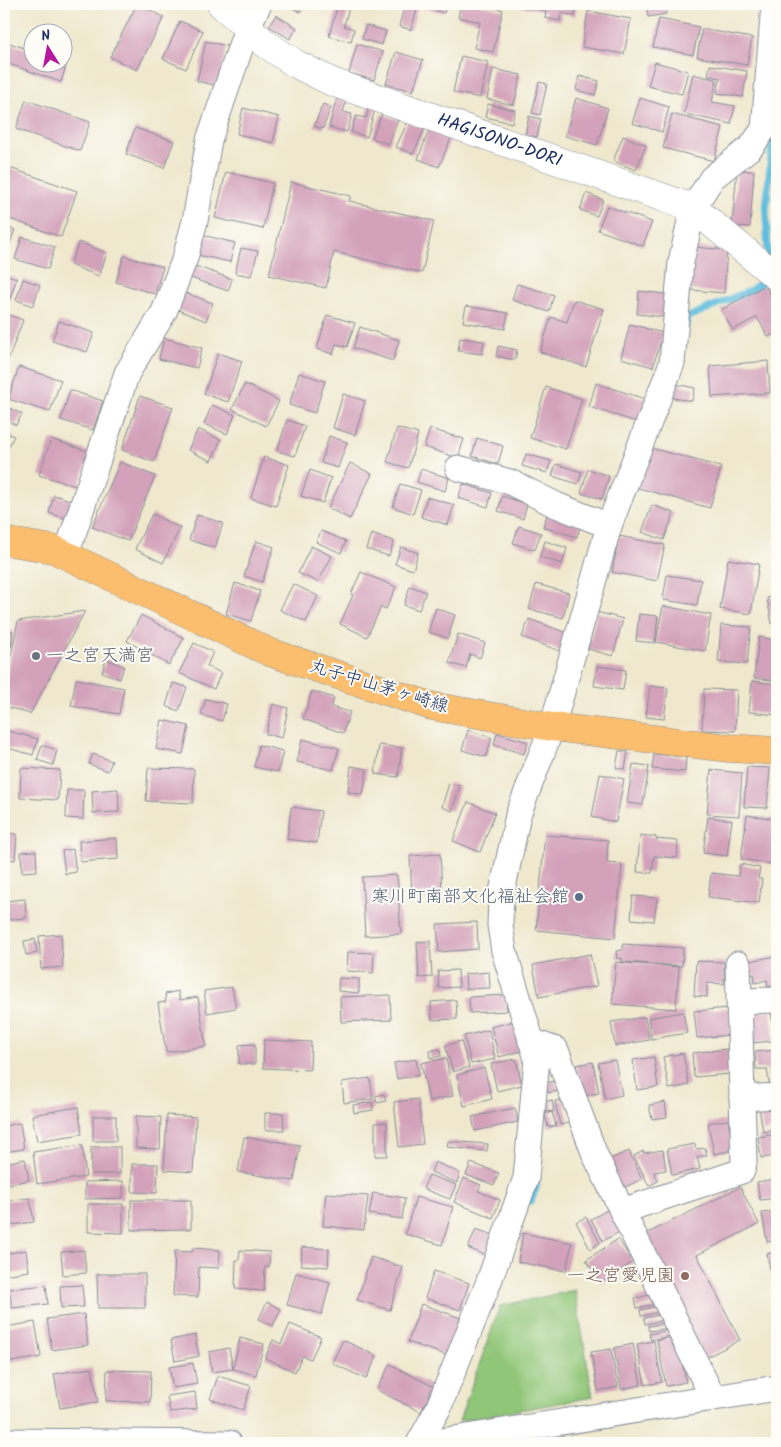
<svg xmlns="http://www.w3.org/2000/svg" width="781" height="1447" font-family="Kalam,'Klee One',sans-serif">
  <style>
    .green { fill: #90c677; stroke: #567a6a }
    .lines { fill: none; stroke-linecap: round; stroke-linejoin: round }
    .stream { stroke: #60bede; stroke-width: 7 }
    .building { fill: #d3a2ba }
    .minor-casing { stroke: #858c96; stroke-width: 27 }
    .tertiary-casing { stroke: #858c96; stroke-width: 29 }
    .primary-casing { stroke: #858c96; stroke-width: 29 }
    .minor { stroke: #fff; stroke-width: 25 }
    .tertiary { stroke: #fff; stroke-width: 28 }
    .primary { stroke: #fbbe6e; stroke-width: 28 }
    .worship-dot { fill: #6b7280; stroke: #fdfcf7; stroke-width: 2 }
    .service-dot { fill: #5c6f8a; stroke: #fdfcf7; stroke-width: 2 }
    .education-dot { fill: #8d6e63; stroke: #fdfcf7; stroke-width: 2 }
    .labels { text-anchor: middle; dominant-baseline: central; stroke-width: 4; stroke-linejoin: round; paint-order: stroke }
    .street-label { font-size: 18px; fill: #1b2f5e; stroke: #fdfcf7 }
    .worship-label { font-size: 18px; fill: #5b616d; stroke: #fdfcf7; text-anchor: start }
    .service-label { font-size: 18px; fill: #4e5e75; stroke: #fdfcf7; text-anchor: end }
    .education-label { font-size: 18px; fill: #785e54; stroke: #fdfcf7; text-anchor: end }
  </style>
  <rect width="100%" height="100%" fill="#fdfcf7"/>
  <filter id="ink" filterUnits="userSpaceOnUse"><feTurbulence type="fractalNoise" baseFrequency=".02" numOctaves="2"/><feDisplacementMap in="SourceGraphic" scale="10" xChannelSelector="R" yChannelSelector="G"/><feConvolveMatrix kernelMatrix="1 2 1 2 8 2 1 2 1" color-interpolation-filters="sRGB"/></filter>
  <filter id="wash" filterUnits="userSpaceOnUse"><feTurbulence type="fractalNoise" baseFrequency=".0096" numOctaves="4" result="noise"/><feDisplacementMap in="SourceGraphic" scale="20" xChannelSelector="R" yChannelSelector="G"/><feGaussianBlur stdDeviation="1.12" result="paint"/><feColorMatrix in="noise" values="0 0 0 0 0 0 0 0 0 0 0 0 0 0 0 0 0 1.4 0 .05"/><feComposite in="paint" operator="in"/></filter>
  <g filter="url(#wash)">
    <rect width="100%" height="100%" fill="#efe8cd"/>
    <path class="green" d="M575 1290 593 1397 459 1421 500 1306Z"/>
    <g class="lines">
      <g class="stream">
        <path d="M768 256 766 210 773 132"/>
        <path d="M686 326 688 317 749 291 763 281"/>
        <path d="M531 1201 536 1188 537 1178"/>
      </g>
    </g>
    <g id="blocks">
      <g class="building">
        <path d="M137 4 164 17 137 70 110 57Z"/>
        <path d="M285 4H305L300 12Z"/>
        <path d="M338 4 349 7 344 26 354 29 351 42 329 36Z"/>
        <path d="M405 4H447L444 13 418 6 411 30 399 26Z"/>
        <path d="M461 4H479L503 10 493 52 474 48 480 22 458 17Z"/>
        <path d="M523 4H577L575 16 561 13 560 21 545 18 546 11 522 7Z"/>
        <path d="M605 4H634L633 8Z"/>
        <path d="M646 4H665L666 14 648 17Z"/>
        <path d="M588 11 631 19 624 54 582 47Z"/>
        <path d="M276 15 297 28 290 39 269 26Z"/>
        <path d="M659 19 699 27 693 55 653 47Z"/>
        <path d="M180 21 203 31 186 69 163 59Z"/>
        <path d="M366 25 386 31 382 45 362 39Z"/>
        <path d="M702 29 752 38 747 65 697 57Z"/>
        <path d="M4 41 32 51V62H62L67 63 61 82 6 63 4 68Z"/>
        <path d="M206 41 227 46 218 86 197 81Z"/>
        <path d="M357 44 383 52 374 80 349 73Z"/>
        <path d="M396 52 423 60 413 91 386 84Z"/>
        <path d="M461 56 488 62 480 98 453 92Z"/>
        <path d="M655 62 688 71 682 94 648 86Z"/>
        <path d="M710 65 747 71 743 97 717 93 720 78 708 76Z"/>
        <path d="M493 69 521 75 514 105 487 99Z"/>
        <path d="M693 74 717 80 712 102 735 106 731 124 684 114Z"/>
        <path d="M579 76 599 81 595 95 576 90Z"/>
        <path d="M539 82 547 84 540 115 532 113Z"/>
        <path d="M338 93 348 96 343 112 352 114 347 132 329 127Z"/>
        <path d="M576 98 608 108 597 145 565 136Z"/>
        <path d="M640 98 669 107 662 132 632 123Z"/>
        <path d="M4 99 11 101 4 122Z"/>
        <path d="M26 100 90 122 80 151 16 129Z"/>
        <path d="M323 104 331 107 323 129 314 126Z"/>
        <path d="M488 104 515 110 512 123 485 117Z"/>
        <path d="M369 105 376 106 367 137 351 132 356 116 366 118Z"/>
        <path d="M243 108 279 117 273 143 237 134Z"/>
        <path d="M382 114 398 120 389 144 372 138Z"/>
        <path d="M672 114 723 127 714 161 663 148Z"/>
        <path d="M529 116 541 119 537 137 525 135Z"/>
        <path d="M409 119 426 126 413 154 396 147Z"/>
        <path d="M135 128 174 141 164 168 126 154Z"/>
        <path d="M429 130 451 138 439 167 418 159Z"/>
        <path d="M623 136 646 145 636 170 613 161Z"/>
        <path d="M776 154H777V188H773Z"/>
        <path d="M4 166 77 191 61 237 4 217Z"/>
        <path d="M737 170 754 171 750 227 732 226Z"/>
        <path d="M226 172 273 183 263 229 215 218Z"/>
        <path d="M291 182 351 196 349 201 434 221 422 273 334 252 326 288 269 275Z"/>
        <path d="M586 193 603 200 597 216 580 210Z"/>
        <path d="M607 206 652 222 643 246 598 230Z"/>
        <path d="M4 226 15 230 4 260Z"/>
        <path d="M198 234 235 243 230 262 193 254Z"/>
        <path d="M22 237 55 247 48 269 15 259Z"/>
        <path d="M79 242 107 253 99 276 70 265Z"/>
        <path d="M694 247 727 250 724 293 691 290Z"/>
        <path d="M241 248 258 251 251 276 235 273Z"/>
        <path d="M124 256 163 267 155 294 116 282Z"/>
        <path d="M195 266 232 279 228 291 191 278Z"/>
        <path d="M4 274 17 278 9 301 4 299Z"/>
        <path d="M23 279 40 285 33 306 16 300Z"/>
        <path d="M517 284 554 295 549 312 512 300Z"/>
        <path d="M765 285 777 305 775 306 777 310V332L768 337 757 317 733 330 721 310Z"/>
        <path d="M639 291 666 294 665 317 637 314Z"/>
        <path d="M185 293 213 303 206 321 178 310Z"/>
        <path d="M574 300 604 309 586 367 540 352 551 317 567 322Z"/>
        <path d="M466 306 508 313 505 329 463 322Z"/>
        <path d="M4 313 23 320 8 360 4 358Z"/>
        <path d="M327 315 355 323 347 347 336 344 333 354 317 349Z"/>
        <path d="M59 321 94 333 87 352 52 341Z"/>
        <path d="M630 324 663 333 653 367 621 358Z"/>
        <path d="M360 327 399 340 393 361 353 348Z"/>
        <path d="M164 338 202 348 197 368 159 359Z"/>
        <path d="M460 338 484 341 482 354 458 351Z"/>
        <path d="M498 346 517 350 515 360 496 356Z"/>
        <path d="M218 353 242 361 228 402 204 394Z"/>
        <path d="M768 361 770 393 712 397 710 366Z"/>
        <path d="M19 367 61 380 50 412 8 399Z"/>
        <path d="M299 373 325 381 315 413 289 405Z"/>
        <path d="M596 383 648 400 640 423 589 407Z"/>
        <path d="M245 384 279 401 266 426 232 409Z"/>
        <path d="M675 384 695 388 692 401 673 398Z"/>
        <path d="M546 387 582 399 566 449 530 438Z"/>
        <path d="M70 390 103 401 93 430 61 420Z"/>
        <path d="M343 394 365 401 355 435 333 428Z"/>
        <path d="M140 396 173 407 154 462 122 450Z"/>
        <path d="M212 405 235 415 227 434 204 424Z"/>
        <path d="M5 406 22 414 16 425 4 419Z"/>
        <path d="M287 420 305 426 295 456 277 451Z"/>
        <path d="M397 428 418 434 408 468 387 462Z"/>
        <path d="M198 429 221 440 211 461 188 450Z"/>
        <path d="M430 429 464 439 458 458 424 447Z"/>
        <path d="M4 432 14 436 7 450 4 449Z"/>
        <path d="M329 436 347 442 338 468 321 463Z"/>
        <path d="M477 438 503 446 498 464 472 456Z"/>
        <path d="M51 439 90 452 79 487 39 475Z"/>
        <path d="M647 447 721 467 710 508 635 487Z"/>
        <path d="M526 454 551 461 547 473 522 466Z"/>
        <path d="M264 457 289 465 276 506 251 498Z"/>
        <path d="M120 462 155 476 128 541 92 527Z"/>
        <path d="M350 463 372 474 350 519 328 508Z"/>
        <path d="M556 464 582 472 578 484 552 476Z"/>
        <path d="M421 469 449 478 445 491 417 482Z"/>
        <path d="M588 469 609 476 602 499 581 493Z"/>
        <path d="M310 470 331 478 323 503 301 496Z"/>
        <path d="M400 484 421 490 413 514 393 507Z"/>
        <path d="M463 484 492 493 488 507 458 498Z"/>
        <path d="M54 495 79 503 73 521 49 513Z"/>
        <path d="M502 496 527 504 523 519 498 511Z"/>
        <path d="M427 497 454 505 448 525 421 517Z"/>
        <path d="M652 505 674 513 664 540 642 532Z"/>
        <path d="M152 514 180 528 163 563 135 549Z"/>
        <path d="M197 515 223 523 215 548 189 540Z"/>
        <path d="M547 515 581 525 577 537 543 527Z"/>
        <path d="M519 526 541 533 535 550 513 543Z"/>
        <path d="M321 531 346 541 341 553 316 542Z"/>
        <path d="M371 534 394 541 389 556 366 549Z"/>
        <path d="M619 536 665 545 657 581 612 572Z"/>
        <path d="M256 541 274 547 262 582 244 576Z"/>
        <path d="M545 541 567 548 562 564 540 557Z"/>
        <path d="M311 546 332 556 318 582 298 573Z"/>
        <path d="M401 547 418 553 413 570 395 564Z"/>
        <path d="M728 559 759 564 751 614 720 609Z"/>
        <path d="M361 572 396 587 386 609 381 607 367 637 340 624 353 595 351 594Z"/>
        <path d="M667 575 701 580 697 605 663 600Z"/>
        <path d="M235 583 260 591 251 621 226 614Z"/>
        <path d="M293 584 318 596 306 622 280 610Z"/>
        <path d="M536 584 569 593 563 618 529 609Z"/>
        <path d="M410 586 426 592 419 610 404 605Z"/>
        <path d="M777 596V623L772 624 767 598Z"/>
        <path d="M663 606 711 615 705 651 656 642Z"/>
        <path d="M436 608 455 615 448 638 428 632Z"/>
        <path d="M85 611 30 714 4 706V690L18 621Z"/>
        <path d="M597 612 623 619 613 656 588 649Z"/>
        <path d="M639 614 658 616 655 643 636 641Z"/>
        <path d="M141 615 184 638 169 665 127 641Z"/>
        <path d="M529 619 567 633 560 651 522 637Z"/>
        <path d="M721 625 751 627 747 664 718 662Z"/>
        <path d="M4 630 13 631 11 647H4Z"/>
        <path d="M458 634 485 643 480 658 470 654 466 668 449 663Z"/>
        <path d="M759 637 777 640V681L754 678Z"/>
        <path d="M194 643 213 652 207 666 221 673 214 689 179 673Z"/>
        <path d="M106 659 124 666 120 679 102 672Z"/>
        <path d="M597 666 626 670 623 690 594 686Z"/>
        <path d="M76 679 124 688 119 714 71 706Z"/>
        <path d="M752 681 777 684V715L749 712Z"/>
        <path d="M173 683 187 687 179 711 166 706Z"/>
        <path d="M650 686 668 688 664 719 646 717Z"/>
        <path d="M704 689 737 690 735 731 702 730Z"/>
        <path d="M312 691 334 698 331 707 350 712 343 733 303 719Z"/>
        <path d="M206 699 227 704 222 721 201 715Z"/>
        <path d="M273 704 288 708 282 738 266 734Z"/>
        <path d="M162 720 189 726 183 754 156 749Z"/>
        <path d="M4 730 38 739 33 755 4 747Z"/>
        <path d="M468 730 492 738 486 757 462 750Z"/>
        <path d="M497 733 528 742 524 754 494 745Z"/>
        <path d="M302 739 339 748 333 770 297 762Z"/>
        <path d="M42 745 57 750 53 765 37 760Z"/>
        <path d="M259 745 283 751 278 772 254 767Z"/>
        <path d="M379 745 402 748 398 777 375 774Z"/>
        <path d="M619 751 628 752 625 769 616 768Z"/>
        <path d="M93 754 112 761 108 771 89 764Z"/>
        <path d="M654 754 686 757 685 772 652 769Z"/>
        <path d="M633 764 649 766 643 805 627 803Z"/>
        <path d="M351 766 367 769 363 795 348 792Z"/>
        <path d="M747 767 770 768 767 808 744 807Z"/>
        <path d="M21 768 60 770 58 800 20 798Z"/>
        <path d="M148 768 194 769 193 803 146 801Z"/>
        <path d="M711 770 742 773 739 816 707 814Z"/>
        <path d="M600 774 624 779 616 822 592 817Z"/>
        <path d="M449 783 460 786 452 811 442 807Z"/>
        <path d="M118 789 119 812 93 813 92 791Z"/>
        <path d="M67 790H84L83 819 66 818Z"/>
        <path d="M468 802 495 813 480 852 453 841Z"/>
        <path d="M291 807 321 811 317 843 287 839Z"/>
        <path d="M747 815 777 819V865L741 859Z"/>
        <path d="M708 817 732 820 727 856 703 853Z"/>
        <path d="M4 833 17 834 15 860 4 859Z"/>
        <path d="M545 835 608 840 607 863 622 864 615 938 536 930Z"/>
        <path d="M640 835 656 837V839L678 841 677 858 654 856 652 873 637 872Z"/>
        <path d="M117 838 118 859 80 862 79 841Z"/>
        <path d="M73 849 76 872 65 874 62 851Z"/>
        <path d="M36 851 37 871 22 872 21 852Z"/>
        <path d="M440 854 442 892 412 894 410 856Z"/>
        <path d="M740 864 760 868 758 879H762L759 903 708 897 711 873 738 876Z"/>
        <path d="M397 875 401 934 365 936 362 877Z"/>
        <path d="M633 896 657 898 654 921 631 919Z"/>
        <path d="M25 899 26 918 4 920V901Z"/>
        <path d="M477 922 478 949 439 952 437 924Z"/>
        <path d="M61 934 63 967 41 969 39 936Z"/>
        <path d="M35 939 37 953 26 955 24 941Z"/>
        <path d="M430 941 432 977 419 978 417 942Z"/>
        <path d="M623 944 683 948 682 966 622 962V958L617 959 616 951 623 950Z"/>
        <path d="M348 952 374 953 373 973 347 971Z"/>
        <path d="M590 954 597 986 539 997 533 965Z"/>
        <path d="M777 956V985L768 987 767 980 755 983 754 974 747 975 744 962Z"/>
        <path d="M696 961 724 962V984L707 983V997L694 996Z"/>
        <path d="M616 962 679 967 676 1009 612 1004Z"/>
        <path d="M458 970 459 987 439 988 438 971Z"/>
        <path d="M489 972 490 988 466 989 465 974Z"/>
        <path d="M339 978 359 979V993L338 991Z"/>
        <path d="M232 987 236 1008 207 1013 204 991Z"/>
        <path d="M178 991 180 1000 198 997 206 1046 166 1052 158 1003 166 1002 165 994Z"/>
        <path d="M390 995 391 1020 341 1022 340 997Z"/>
        <path d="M506 995 507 1011 470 1013 469 997Z"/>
        <path d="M456 1000 457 1019 432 1020 431 1002Z"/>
        <path d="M729 1008 731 1035 697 1038 694 1011Z"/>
        <path d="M771 1010 774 1041 752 1043 749 1013Z"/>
        <path d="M683 1012 687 1033 651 1039 648 1018Z"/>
        <path d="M645 1017 649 1040 615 1046 611 1022Z"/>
        <path d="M514 1021 522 1051 499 1057 491 1027Z"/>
        <path d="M489 1030 495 1059 471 1064 464 1036Z"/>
        <path d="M264 1040 311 1042 310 1070 263 1068Z"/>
        <path d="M461 1041 469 1067 453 1072 445 1046Z"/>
        <path d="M255 1044V1064H239V1045Z"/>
        <path d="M440 1049 441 1056 430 1058 429 1051Z"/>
        <path d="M727 1049 730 1074 694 1077 692 1053Z"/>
        <path d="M777 1050V1087L770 1088 767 1069H756L755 1052Z"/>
        <path d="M683 1053 689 1085 669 1089 663 1057Z"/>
        <path d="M654 1057 658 1087 637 1090 633 1060Z"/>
        <path d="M446 1058 453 1096 429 1101 421 1063Z"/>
        <path d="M416 1059 419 1075 397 1079 394 1063Z"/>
        <path d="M516 1059 522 1085 497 1091 491 1064Z"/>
        <path d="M615 1060 622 1095 605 1099 598 1063Z"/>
        <path d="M593 1062 599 1093 582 1096 576 1065Z"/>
        <path d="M484 1068 492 1099 464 1106 457 1075Z"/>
        <path d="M370 1078 373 1099 344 1103 342 1082Z"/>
        <path d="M555 1081 558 1091 548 1093 546 1083Z"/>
        <path d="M384 1094 386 1101 377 1103 375 1096Z"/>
        <path d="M418 1099 423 1144 399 1147 394 1102Z"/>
        <path d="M552 1100 554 1111 546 1112 544 1102Z"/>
        <path d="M564 1100 569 1123 560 1125 555 1101Z"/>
        <path d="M372 1102 373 1110 354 1113 353 1105Z"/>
        <path d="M665 1102 667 1117 652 1119 649 1105Z"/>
        <path d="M777 1105V1130L763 1132 759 1107Z"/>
        <path d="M78 1107 82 1134 37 1141 32 1115Z"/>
        <path d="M515 1108 518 1122 475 1131 472 1117Z"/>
        <path d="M552 1112 556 1126 548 1127 545 1114Z"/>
        <path d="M265 1113H283L284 1130H265Z"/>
        <path d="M167 1115 196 1117 193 1172 164 1170Z"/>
        <rect x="93" y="1116" width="23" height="25"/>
        <path d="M136 1116 161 1117 160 1149 136 1148Z"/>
        <path d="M728 1120 734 1150 714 1154 708 1123Z"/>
        <path d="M387 1122V1156H375V1123Z"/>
        <path d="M20 1123 24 1149 4 1152V1126Z"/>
        <path d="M777 1134V1156L761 1158 758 1137Z"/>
        <path d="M244 1137 300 1145 294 1181 238 1172Z"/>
        <path d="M448 1141 488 1144 487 1151 447 1147Z"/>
        <path d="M695 1144 696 1149 705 1148 707 1155 697 1157 700 1169 672 1175 667 1149Z"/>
        <path d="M82 1145 86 1177 37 1184 33 1152Z"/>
        <rect x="91" y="1147" width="29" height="27"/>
        <path d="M663 1150 666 1170 654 1172 658 1181 649 1186 634 1156 643 1151 644 1153Z"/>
        <path d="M629 1151 642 1179 619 1190 605 1161Z"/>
        <path d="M25 1159 29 1180 4 1185V1163Z"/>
        <path d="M435 1162 460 1173 457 1183 431 1172Z"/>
        <path d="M471 1163 499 1173 494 1185 466 1175Z"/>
        <path d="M132 1164H158L157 1193 132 1192Z"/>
        <path d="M429 1175 456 1185 450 1199 423 1189Z"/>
        <path d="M464 1178 481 1185 478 1191 500 1200 493 1218 454 1202Z"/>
        <path d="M777 1179V1198L760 1200 757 1182Z"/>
        <path d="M123 1181V1198L85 1199V1182Z"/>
        <path d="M740 1187 759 1224 697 1255 740 1340 705 1358 644 1235Z"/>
        <path d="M326 1193 368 1196 364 1230 323 1226Z"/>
        <path d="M373 1193 405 1198 402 1219 369 1214Z"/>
        <path d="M416 1197 453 1207 442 1245 405 1234Z"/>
        <path d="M30 1198 34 1222 4 1226V1201Z"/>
        <path d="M131 1200H191V1229L131 1230Z"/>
        <path d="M88 1204H123V1233L88 1232Z"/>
        <path d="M611 1208 623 1230 603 1241 591 1219Z"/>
        <path d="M777 1211V1240L767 1242 762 1213Z"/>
        <path d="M586 1217 600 1243 590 1249 576 1222Z"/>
        <path d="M476 1229 493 1235 485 1255 468 1248Z"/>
        <path d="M523 1233 572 1243 566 1271 518 1262Z"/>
        <path d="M618 1239 633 1262 601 1283 586 1260Z"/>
        <path d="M302 1247 329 1249 328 1267 301 1265Z"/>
        <path d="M193 1248 220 1250 219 1268 199 1267 198 1297 173 1296 175 1251 192 1252Z"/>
        <path d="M26 1250 29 1271 4 1275V1254Z"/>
        <path d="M84 1250 86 1273 63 1275 61 1252Z"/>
        <path d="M240 1250 270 1252 269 1267H265L264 1291 235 1289 236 1260H239Z"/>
        <path d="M777 1251V1283L773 1284 767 1254Z"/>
        <path d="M371 1257 403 1267 390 1310 357 1300Z"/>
        <path d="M434 1271 469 1283 460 1310 425 1298Z"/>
        <path d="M296 1273 330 1282 322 1314 287 1305Z"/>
        <path d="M97 1274H145V1308H98Z"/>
        <path d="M46 1285 48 1304 12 1308 9 1289Z"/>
        <path d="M82 1285 84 1307 61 1308 60 1286Z"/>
        <path d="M777 1288V1309H775L772 1289Z"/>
        <path d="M655 1294 657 1304 637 1308 635 1298Z"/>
        <path d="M267 1302 281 1309 273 1326 259 1319Z"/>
        <path d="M421 1304 461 1318 448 1356 408 1342Z"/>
        <path d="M660 1306 661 1312 641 1316 640 1310Z"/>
        <path d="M84 1314 88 1345 52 1350 47 1319Z"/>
        <path d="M664 1314 665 1320 645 1324 644 1318Z"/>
        <path d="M35 1322 41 1357 11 1362 5 1327Z"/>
        <path d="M669 1322 670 1328 649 1331 648 1326Z"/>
        <path d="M290 1324 321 1337 311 1359 302 1356 295 1372 265 1358 273 1340 281 1344Z"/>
        <path d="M673 1329 674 1335 651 1340 649 1334Z"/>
        <path d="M195 1335 199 1356 175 1361 171 1340Z"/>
        <path d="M677 1336 686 1382 666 1386 657 1340Z"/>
        <path d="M240 1338 264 1344 256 1375 233 1369 212 1372 209 1352 229 1348 233 1369Z"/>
        <path d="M343 1340 377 1356 366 1379 332 1363Z"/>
        <path d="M654 1341 662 1382 645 1385 637 1344Z"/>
        <path d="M633 1344 641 1385 621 1389 614 1348Z"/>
        <path d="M611 1349 618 1387 598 1391 591 1352Z"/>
        <path d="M193 1363 197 1384 173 1388 169 1367Z"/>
        <path d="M390 1364 434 1387 421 1412 377 1390Z"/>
        <path d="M92 1368 98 1402 60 1408 54 1374Z"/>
        <path d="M107 1370 151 1371 150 1402 106 1401Z"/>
        <path d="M218 1376 251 1386 243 1410 210 1399Z"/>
        <path d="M195 1392 197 1409 170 1412 167 1396Z"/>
      </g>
    </g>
  </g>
  <g filter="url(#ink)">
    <use href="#blocks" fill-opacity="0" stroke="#858c96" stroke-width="1"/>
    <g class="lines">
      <defs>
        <g id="minor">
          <path d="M458 468 510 482 556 505 609 526"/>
          <path d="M66 555 127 373 164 312 185 258 195 221 209 140 247 28 259 4"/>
          <path d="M739 1001 777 1000"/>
          <path d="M531 1041 556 1050 595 1155 713 1398"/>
          <path d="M742 1098 777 1096"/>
          <path d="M622 1211 742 1171 744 1162 738 964"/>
          <path d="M4 1441 229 1443"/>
          <path d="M419 1443 438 1409 488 1284 526 1178 537 1059 504 951 500 925 501 897 518 815 552 727 609 526 672 363 681 262 693 208 712 178 751 147 764 129 774 4"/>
          <path d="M429 1443 777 1388"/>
        </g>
        <g id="tertiary">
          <path id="s1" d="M221 4 266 44 296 64 332 82 693 208 777 277"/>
        </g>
        <path id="primary" d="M4 541 53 549 269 652 431 706 552 727 729 748 777 751"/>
      </defs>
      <use href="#minor" class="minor-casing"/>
      <use href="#tertiary" class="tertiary-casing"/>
      <use href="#primary" class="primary-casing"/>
      <use href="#minor" class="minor"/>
      <use href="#tertiary" class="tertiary"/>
      <use href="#primary" class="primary"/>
    </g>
  </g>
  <circle class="worship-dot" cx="36" cy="656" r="5"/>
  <circle class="service-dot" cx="579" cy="897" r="5"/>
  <circle class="education-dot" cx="685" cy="1276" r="5"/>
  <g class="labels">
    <g class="street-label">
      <text stroke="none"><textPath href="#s1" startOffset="314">HAGISONO-DORI</textPath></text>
      <text transform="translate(379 687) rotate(17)">丸子中山茅ヶ崎線</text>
    </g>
    <g class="worship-label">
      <text x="46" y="656">一之宮天満宮</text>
    </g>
    <g class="service-label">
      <text x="569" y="897">寒川町南部文化福祉会館</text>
    </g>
    <g class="education-label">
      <text x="675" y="1276">一之宮愛児園</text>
    </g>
  </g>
  <rect width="781" height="1447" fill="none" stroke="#fdfcf7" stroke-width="20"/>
  <g transform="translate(48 48) rotate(349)"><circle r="24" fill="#fdfcf7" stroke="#a3aaba"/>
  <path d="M0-4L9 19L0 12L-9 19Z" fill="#b5179e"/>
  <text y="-8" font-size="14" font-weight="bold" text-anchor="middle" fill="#1b2f5e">N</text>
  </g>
</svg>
